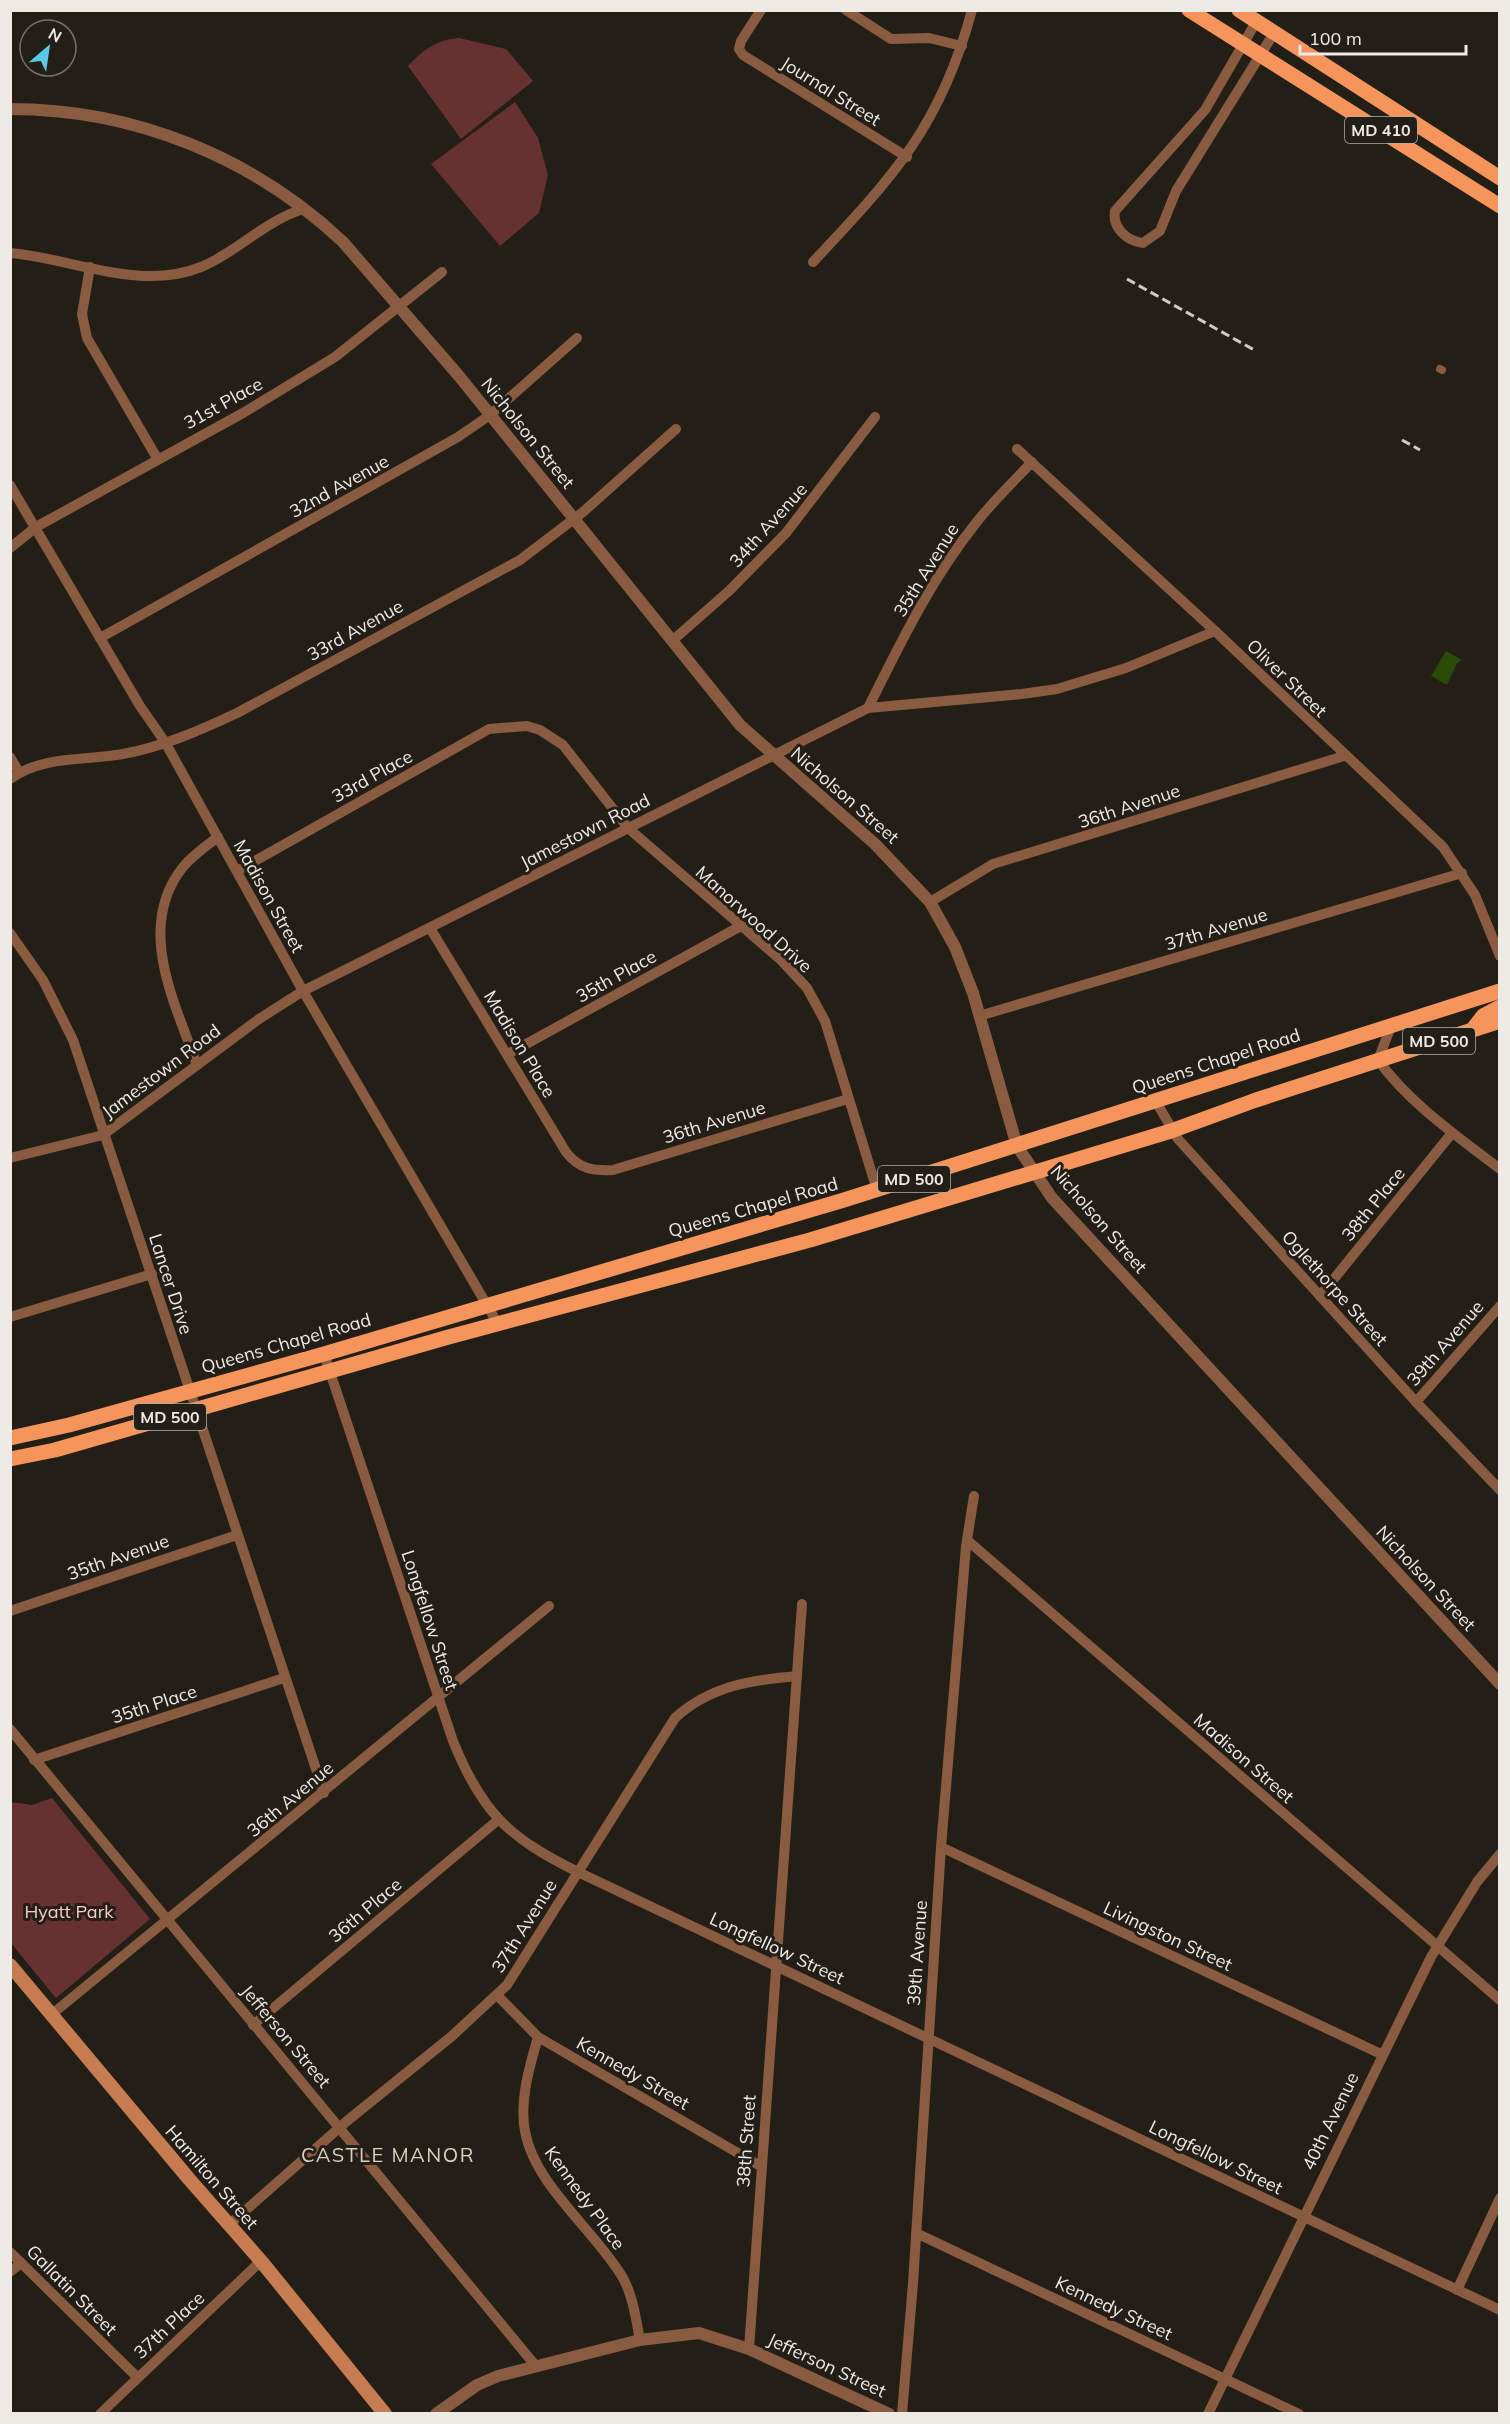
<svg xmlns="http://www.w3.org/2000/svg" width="1510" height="2424" font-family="Mulish,sans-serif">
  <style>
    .green { fill: #663231 }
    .water { fill: #284b08 }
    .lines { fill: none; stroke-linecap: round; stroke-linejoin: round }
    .pedestrian { stroke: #895b40; stroke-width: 8 }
    .minor { stroke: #895b40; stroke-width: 10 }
    .tertiary { stroke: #895b40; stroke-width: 12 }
    .secondary { stroke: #c67c50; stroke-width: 14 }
    .primary { stroke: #f5955c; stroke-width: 15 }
    .rail { stroke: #cfcbc5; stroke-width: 3; stroke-dasharray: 9 4.5; stroke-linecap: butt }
    .labels { text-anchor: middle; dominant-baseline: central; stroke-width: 6; stroke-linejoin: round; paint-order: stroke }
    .shield { fill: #231e16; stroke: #b1ada7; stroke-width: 1.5 }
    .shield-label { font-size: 16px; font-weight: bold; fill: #eeeae5 }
    .street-label { font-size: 18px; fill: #eeeae5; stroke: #231e16 }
    .park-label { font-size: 18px; fill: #faccc9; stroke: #231e16 }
    .neighbourhood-label { font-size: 20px; letter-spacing: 1.5px; fill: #d7d0c5; stroke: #231e16 }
  </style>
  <rect width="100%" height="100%" fill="#231e16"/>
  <g class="green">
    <path d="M459 38 506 49 533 81 461 139 408 66C424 49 436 40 459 38Z"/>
    <path d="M515 102 538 138 548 175 539 213 500 246 431 164Z"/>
    <path d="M52 1798 150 1919 56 1998 11 1943V1802L32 1805Z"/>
  </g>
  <path class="water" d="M1446 651 1462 660 1457 663 1447 685 1431 676Z"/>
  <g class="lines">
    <path class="pedestrian" d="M1440 369 1442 370"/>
    <g class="minor">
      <path d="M761 10 741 41 739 49 743 55 907 157"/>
      <path d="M846 10 891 39 929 38 962 46"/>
      <path d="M1256 22 1205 110 1115 211C1112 228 1127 241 1143 243L1160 231 1176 191 1274 33"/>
      <path d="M10 253C72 258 139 292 201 267 238 252 265 220 304 209"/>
      <path d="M813 262C893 177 941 126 972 10"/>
      <path d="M90 267 82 314 87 338 157 458"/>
      <path d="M1017 449 1215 631 1443 847 1475 895 1500 956"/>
      <path d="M10 485 140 706 165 742 303 991 498 1324"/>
      <path d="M10 548 36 527 243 413 335 357 442 272"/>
      <path d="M100 638 458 437 490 415 577 338"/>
      <path d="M672 641 730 590 786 533 875 417"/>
      <path d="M868 708C900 644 931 579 976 523 993 501 1013 482 1032 462"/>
      <path d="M10 757 19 772"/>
      <path d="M10 779C43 755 85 761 123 754 162 747 201 730 237 713L520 560 583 512 676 429"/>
      <path d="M237 871 489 729 527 726 540 730 563 745 628 828 781 960 807 988 825 1021 877 1190"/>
      <path d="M930 902 993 864 1344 756"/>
      <path d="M430 928 566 1152C579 1169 593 1171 613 1170L848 1099"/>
      <path d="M10 933 43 980 73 1040 324 1793"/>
      <path d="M979 1016 1462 873"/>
      <path d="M1392 1024 1378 1060C1410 1104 1457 1136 1500 1169"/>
      <path d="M508 1054 739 927"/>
      <path d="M197 1065C175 1003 135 927 183 867 193 855 206 846 218 837"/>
      <path d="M1155 1100 1178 1139 1416 1402 1500 1490"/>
      <path d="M10 1158 103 1135 259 1019 303 991 868 708 1022 694 1057 689 1126 668 1215 631"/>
      <path d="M1320 1296 1452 1133"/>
      <path d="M10 1317 152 1274"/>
      <path d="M324 1354 453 1741C482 1813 509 1838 578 1872L1500 2310"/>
      <path d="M1416 1402 1500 1306"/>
      <path d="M967 1540 1500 2000"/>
      <path d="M10 1611 237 1535"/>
      <path d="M10 1729 535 2365"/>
      <path d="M34 1760 284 1678"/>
      <path d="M941 1847 1381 2054"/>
      <path d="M497 1995 538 2037 762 2167"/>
      <path d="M51 2015 549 1606"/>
      <path d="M253 2025 498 1820"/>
      <path d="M538 2037C530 2065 519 2101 525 2131 534 2185 596 2231 623 2278 633 2296 636 2320 640 2340"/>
      <path d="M230 2224 347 2121 452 2036 507 1985 675 1718C710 1686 751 1680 797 1676"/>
      <path d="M916 2233 1299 2414"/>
      <path d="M10 2252 137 2377"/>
      <path d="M10 2272 21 2263"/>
      <path d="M1457 2290 1500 2198"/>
      <path d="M749 2349 802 1604"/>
      <path d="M100 2414 261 2261"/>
      <path d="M902 2414 913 2283 941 1847 966 1546 974 1496"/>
      <path d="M1208 2414 1431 1957 1477 1882 1500 1854"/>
    </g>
    <g class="tertiary">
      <path d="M10 109C134 109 253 157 343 242L459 376 740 725 875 844 930 902 955 947 973 993 1017 1146 1052 1198 1500 1684"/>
      <path d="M436 2414 477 2385 498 2376 640 2340 699 2333 749 2349 889 2414"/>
    </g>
    <path class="secondary" d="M10 1965 189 2179 261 2261 385 2414"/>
    <g class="primary">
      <path d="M1189 10 1500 206"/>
      <path d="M1239 10 1500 178"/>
      <path d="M1473 1029 1483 1016 1500 1007"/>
      <path d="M10 1438 69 1425 324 1354 844 1200 1500 991"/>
      <path d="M10 1459 55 1450 445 1338 810 1240 1171 1131 1256 1100 1500 1021"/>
    </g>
    <g class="rail">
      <path d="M1127 279 1256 351"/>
      <path d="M1402 440 1420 450"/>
    </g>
  </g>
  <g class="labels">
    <g class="shield">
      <rect x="1345" y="117" width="72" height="26" rx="4.5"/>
      <rect x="1403" y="1028" width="72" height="26" rx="4.5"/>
      <rect x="878" y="1166" width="72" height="26" rx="4.5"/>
      <rect x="134" y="1404" width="72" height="26" rx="4.5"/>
    </g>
    <g class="shield-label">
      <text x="1381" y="130">MD 410</text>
      <text x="1439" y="1041">MD 500</text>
      <text x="914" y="1179">MD 500</text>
      <text x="170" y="1417">MD 500</text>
    </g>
    <g class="street-label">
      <text transform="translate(831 91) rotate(32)">Journal Street</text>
      <text transform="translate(223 403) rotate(-29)">31st Place</text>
      <text transform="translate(528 433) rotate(51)">Nicholson Street</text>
      <text transform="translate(339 486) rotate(-29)">32nd Avenue</text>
      <text transform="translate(768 525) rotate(-48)">34th Avenue</text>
      <text transform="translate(926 570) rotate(-58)">35th Avenue</text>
      <text transform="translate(355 630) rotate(-29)">33rd Avenue</text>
      <text transform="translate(1287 678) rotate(44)">Oliver Street</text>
      <text transform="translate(372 776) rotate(-29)">33rd Place</text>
      <text transform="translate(845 795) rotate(41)">Nicholson Street</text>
      <text transform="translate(1129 806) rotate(-18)">36th Avenue</text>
      <text transform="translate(585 831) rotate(-27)">Jamestown Road</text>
      <text transform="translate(269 896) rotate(61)">Madison Street</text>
      <text transform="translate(754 919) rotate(42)">Manorwood Drive</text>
      <text transform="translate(1216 929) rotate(-17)">37th Avenue</text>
      <text transform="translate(616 976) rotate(-29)">35th Place</text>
      <text transform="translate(520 1044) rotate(59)">Madison Place</text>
      <text transform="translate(1216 1061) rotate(-18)">Queens Chapel Road</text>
      <text transform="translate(161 1071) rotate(-37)">Jamestown Road</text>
      <text transform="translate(714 1122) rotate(-17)">36th Avenue</text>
      <text transform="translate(1373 1204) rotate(-51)">38th Place</text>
      <text transform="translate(753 1207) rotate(-16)">Queens Chapel Road</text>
      <text transform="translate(1099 1219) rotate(49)">Nicholson Street</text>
      <text transform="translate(171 1284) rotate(72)">Lancer Drive</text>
      <text transform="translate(1335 1288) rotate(48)">Oglethorpe Street</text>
      <text transform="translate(286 1343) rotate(-16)">Queens Chapel Road</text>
      <text transform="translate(1445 1343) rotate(-49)">39th Avenue</text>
      <text transform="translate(118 1557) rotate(-19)">35th Avenue</text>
      <text transform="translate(1426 1578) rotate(47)">Nicholson Street</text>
      <text transform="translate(430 1620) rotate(72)">Longfellow Street</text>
      <text transform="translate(154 1704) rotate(-18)">35th Place</text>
      <text transform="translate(1244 1758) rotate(41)">Madison Street</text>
      <text transform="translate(290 1799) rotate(-40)">36th Avenue</text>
      <text transform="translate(365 1910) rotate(-40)">36th Place</text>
      <text transform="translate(524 1926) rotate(-58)">37th Avenue</text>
      <text transform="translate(1168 1936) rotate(25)">Livingston Street</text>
      <text transform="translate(777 1948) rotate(25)">Longfellow Street</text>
      <text transform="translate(917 1953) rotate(-86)">39th Avenue</text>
      <text transform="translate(286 2036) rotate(50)">Jefferson Street</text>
      <text transform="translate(633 2073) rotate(30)">Kennedy Street</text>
      <text transform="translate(1330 2121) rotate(-64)">40th Avenue</text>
      <text transform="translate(746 2141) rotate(-86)">38th Street</text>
      <text transform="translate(1216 2157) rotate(26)">Longfellow Street</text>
      <text transform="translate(212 2177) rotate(49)">Hamilton Street</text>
      <text transform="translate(585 2198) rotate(54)">Kennedy Place</text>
      <text transform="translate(72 2290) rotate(45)">Gallatin Street</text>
      <text transform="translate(1114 2308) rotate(25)">Kennedy Street</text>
      <text transform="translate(169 2325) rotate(-43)">37th Place</text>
      <text transform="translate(827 2365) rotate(25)">Jefferson Street</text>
    </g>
    <g class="park-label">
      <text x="69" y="1911">Hyatt Park</text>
    </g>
    <g class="neighbourhood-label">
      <text x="388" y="2154">CASTLE MANOR</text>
    </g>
  </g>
  <rect width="1510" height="2424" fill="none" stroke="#eeeae5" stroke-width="24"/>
  <g transform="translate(48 48) rotate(29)"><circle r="28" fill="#231e16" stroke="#747069" stroke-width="1.5"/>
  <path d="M0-4.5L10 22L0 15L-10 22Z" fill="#5ac8e5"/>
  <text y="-9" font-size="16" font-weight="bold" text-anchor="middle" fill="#eeeae5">N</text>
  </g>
  <path d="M1300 45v9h166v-9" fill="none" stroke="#eeeae5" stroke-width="3"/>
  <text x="1309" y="45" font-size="18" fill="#eeeae5" stroke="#231e16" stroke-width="4.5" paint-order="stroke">100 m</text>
</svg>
